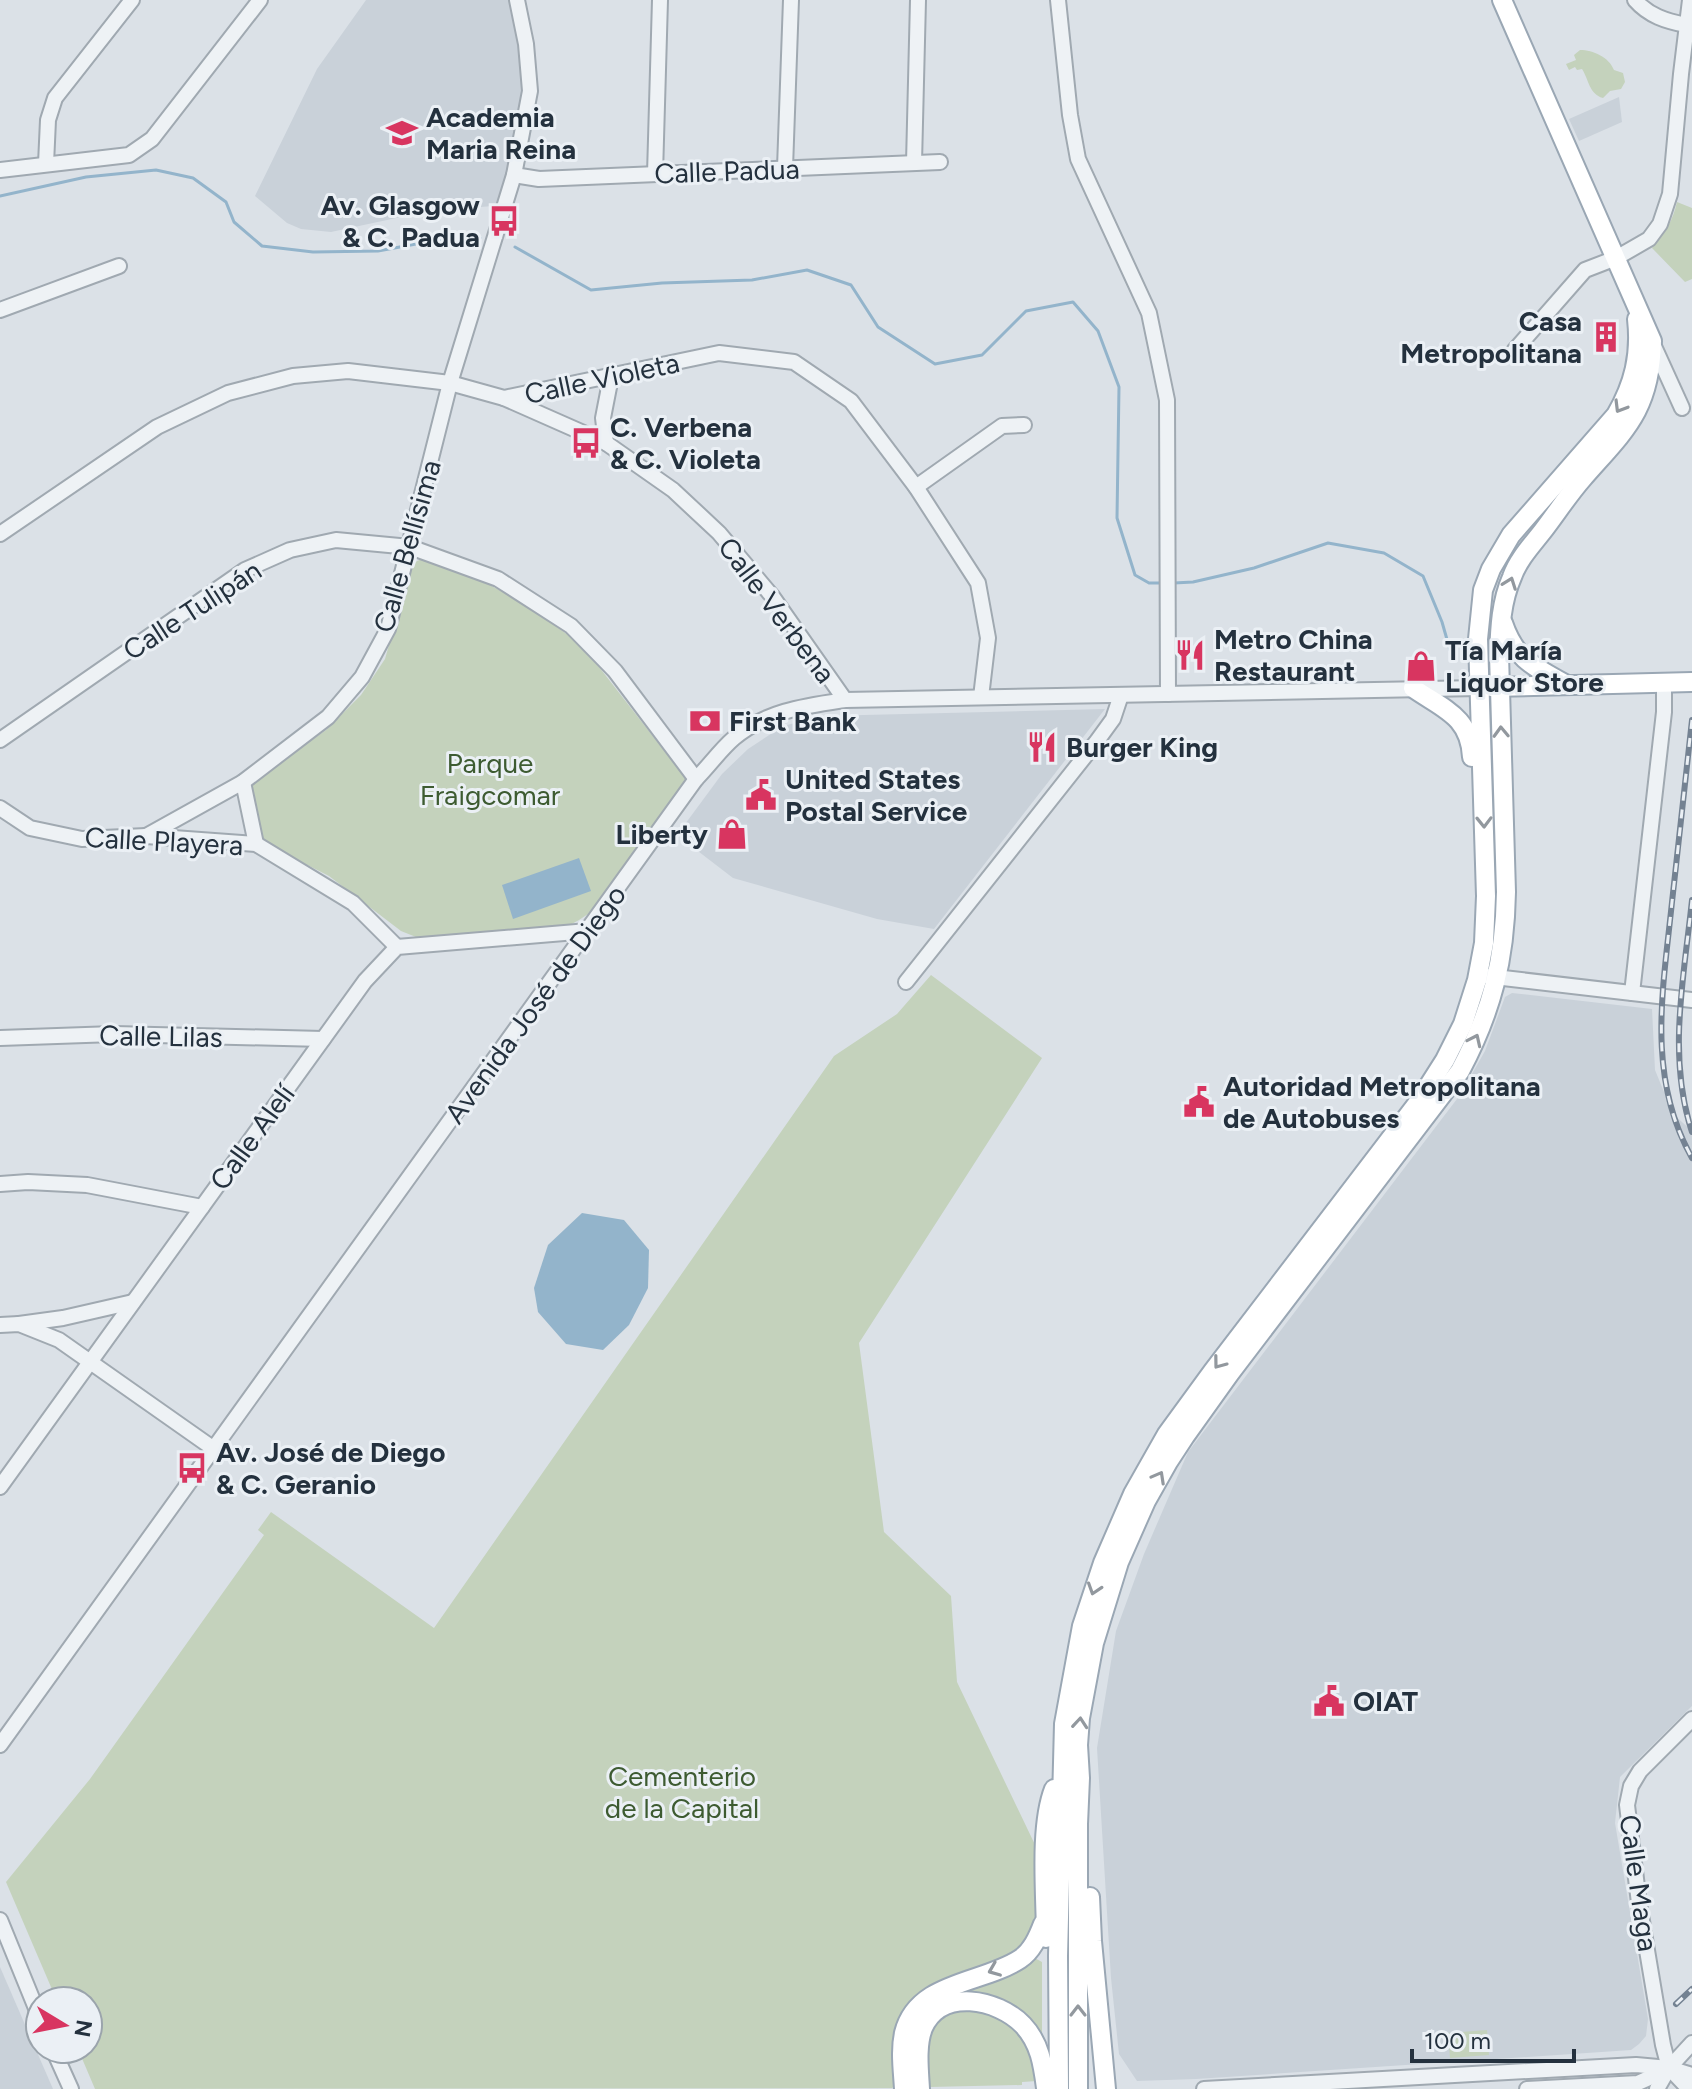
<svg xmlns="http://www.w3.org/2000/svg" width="1692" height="2089" font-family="Figtree,sans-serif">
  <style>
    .built { fill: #c9d1d9 }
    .green { fill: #c4d2bc }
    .water { fill: #93b4cb }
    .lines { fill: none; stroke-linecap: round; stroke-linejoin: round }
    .stream { stroke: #93b4cb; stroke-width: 3 }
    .minor-casing { stroke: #a0a9b1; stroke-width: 18 }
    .major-casing { stroke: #9aa7b4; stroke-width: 22 }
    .minor { stroke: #eef2f5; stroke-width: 14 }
    .major { stroke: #fff; stroke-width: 18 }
    .rail-casing { stroke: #748292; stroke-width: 6 }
    .rail { stroke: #ebf0f5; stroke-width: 3; stroke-dasharray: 9; stroke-linecap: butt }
    .oneway { stroke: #92989e }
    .labels { text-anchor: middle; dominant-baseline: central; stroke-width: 6; stroke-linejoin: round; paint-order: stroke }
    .poi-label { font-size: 28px; font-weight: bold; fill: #24313e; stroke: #ebf0f5; text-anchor: start }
    .street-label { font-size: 28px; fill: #24313e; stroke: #ebf0f5 }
    .park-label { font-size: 28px; fill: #3d5b31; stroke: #ebf0f5 }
  </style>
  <rect width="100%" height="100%" fill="#dbe1e7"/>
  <g class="built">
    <path d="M366 0H514L527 92 503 202 493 206 429 211 331 232 301 229 287 223 255 196 317 69Z"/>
    <path d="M1619 97 1622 122 1579 141 1569 119Z"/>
    <path d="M1105 709 934 929 877 919 733 878 677 835 722 774 748 749 783 726 823 716Z"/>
    <path d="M1512 993 1652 1009 1655 1070 1673 1114 1692 1131V1706L1620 1777 1615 1823 1648 2019 1646 2036 1639 2044 1631 2050 1196 2079 1137 2081 1119 2054 1111 1978 1097 1748 1116 1631 1144 1554 1188 1452 1460 1095 1485 1051 1505 997Z"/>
    <path d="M0 1967 53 2089H0Z"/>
  </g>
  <g class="green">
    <path d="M1580 50C1593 50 1609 57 1614 70L1623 73 1625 82 1621 89 1610 91 1603 98C1589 94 1589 80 1582 69L1577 70 1575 67 1569 70 1566 64 1576 60 1574 55Z"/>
    <path d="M1677 202 1692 208V279L1685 282 1652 248C1665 234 1673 220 1677 202Z"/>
    <path d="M422 559 477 578 525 604 568 635 599 667 687 780 594 910 579 920 568 926 421 939 401 931 329 876 264 843 259 835 250 790 252 783 326 730 361 695 385 659 411 567 417 561Z"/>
    <path d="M931 975 1042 1058 859 1343 884 1532 951 1596 957 1682 1038 1851 1037 1915 1034 1926 1018 1949 994 1963 935 1984 914 2001 895 2086 892 2088 95 2089 78 2049H88V2001H57L6 1882 90 1779 264 1535 258 1530 271 1512 434 1628 834 1056 897 1014Z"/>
    <path d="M1031 1956 1042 1962V2038C1001 1983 983 1993 923 2009Z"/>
    <path d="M968 2007 1011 2021 1031 2046 1037 2081 1022 2082V2085L929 2087 923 2069 927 2037 935 2022 943 2015Z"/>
    <path d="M1487 2030 1489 2055 1450 2058 1448 2033Z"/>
  </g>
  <g class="water">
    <path d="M579 858 591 891 513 919 502 885Z"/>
    <path d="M582 1213 624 1220 649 1250 648 1288 629 1325 603 1350 566 1344 538 1312 534 1288 548 1245Z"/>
  </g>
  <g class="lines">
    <g class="stream">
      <path d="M0 196 86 177 156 170 193 178 226 202 234 222 262 246 313 252 378 251 465 235 480 238"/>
      <path d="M515 247 591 290 662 283 752 280 807 270 851 285 878 327 935 364 982 355 1026 311 1073 302 1098 331 1119 387 1117 518 1135 575 1149 583H1160"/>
      <path d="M1174 583 1193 582 1254 568 1328 543 1384 553 1423 576 1442 622 1450 650"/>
    </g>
    <defs>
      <g id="minor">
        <path d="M1058 0 1070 115 1078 159 1149 313 1167 400 1168 694"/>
        <path d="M1635 0C1649 16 1666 21 1686 25"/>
        <path d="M914 163 918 0"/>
        <path d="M46 164 48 120 55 98 132 0"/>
        <path d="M785 168 791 0"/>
        <path d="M0 170 129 155 152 139 260 0"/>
        <path d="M655 174 660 0"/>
        <path d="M514 175 539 179 940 162"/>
        <path d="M0 310 119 266"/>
        <path d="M1652 342 1682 408"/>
        <path d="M1514 351 1585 270 1616 258 1649 239 1660 224 1670 194 1681 74 1690 0"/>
        <path d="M504 398 606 443 673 490 719 533 772 596 845 700"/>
        <path d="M606 443 603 418 611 377"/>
        <path d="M916 487 1002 426 1024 425"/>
        <path d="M0 534 157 427 228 393 293 376 348 371 450 383 504 398 719 353 794 362 851 401 916 487 978 583 988 638 981 697"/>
        <path d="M0 740 245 570 290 550 336 540 410 547 498 579 571 626 615 671 696 779"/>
        <path d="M243 782 256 844"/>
        <path d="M0 808 30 828 82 839 146 836 256 844 353 903 397 947"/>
        <path d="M146 836 243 782 328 717 362 677 388 629 450 383 514 175 530 91 526 44 517 0"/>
        <path d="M1486 976 1692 1000"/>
        <path d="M906 982 1097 741 1113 719 1121 695"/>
        <path d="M1632 993 1664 712V682"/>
        <path d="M0 1038 114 1034 323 1039"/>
        <path d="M0 1184 28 1182 87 1185 202 1207"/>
        <path d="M19 1324 63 1318 133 1302"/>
        <path d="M0 1325 19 1324 59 1340 214 1449"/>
        <path d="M0 1487 365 981 397 947 588 931"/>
        <path d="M0 1745 696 779C709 766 720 750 734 738 766 711 805 706 845 700L1479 688"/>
        <path d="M0 1920 40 2018"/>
        <path d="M53 2049 71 2089"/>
        <path d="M1204 2089 1636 2065 1669 2068 1692 2075"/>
        <path d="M1527 2089 1638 2083 1669 2069"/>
        <path d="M1657 2089 1669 2068 1692 2043"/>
        <path d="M1689 2089 1669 2068 1663 2045 1639 1903 1627 1805 1631 1786 1640 1771 1692 1719"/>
      </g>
      <g id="major">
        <path d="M1503 623C1515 659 1534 667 1565 684"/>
        <path d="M1491 687 1692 682"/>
        <path d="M1413 688C1443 709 1470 716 1472 757"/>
        <path d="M1090 1897 1092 1941 1106 2089"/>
        <path d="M1046 1938C1046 1896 1039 1827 1054 1789"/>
        <path d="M904 2089C903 2071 900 2051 904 2033 917 1981 982 1984 1020 1959 1032 1951 1038 1937 1043 1924"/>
        <path d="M920 2089C919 2070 916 2046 923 2028 941 1987 998 1999 1023 2025 1040 2043 1043 2065 1046 2088"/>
        <path d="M1059 2089 1058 1956 1064 1724 1082 1626 1103 1563 1133 1494 1167 1434 1213 1371 1417 1104 1445 1060 1463 1024 1477 980 1484 943 1486 896 1478 639 1483 590 1491 569 1511 535 1616 415C1634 384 1641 355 1637 319"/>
        <path d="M1078 2089V1824L1080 1778 1078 1745 1080 1718 1094 1643 1119 1562 1146 1501 1168 1462 1185 1436 1230 1373 1460 1071C1492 1011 1505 959 1506 892L1499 655C1500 628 1501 602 1512 577 1518 560 1531 546 1542 532 1556 514 1568 495 1583 478 1625 430 1650 411 1652 341L1502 0"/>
      </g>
    </defs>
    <use href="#minor" class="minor-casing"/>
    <use href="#major" class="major-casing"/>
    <use href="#minor" class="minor"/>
    <use href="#major" class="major"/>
    <defs>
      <g id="rail">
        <path d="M1692 720C1685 781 1679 841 1672 902 1663 990 1646 1076 1692 1158"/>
        <path d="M1692 900C1684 977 1667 1056 1692 1132"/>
        <path d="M1676 2004 1692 1989"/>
      </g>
    </defs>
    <use href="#rail" class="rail-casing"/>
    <use href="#rail" class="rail"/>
  </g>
  <defs><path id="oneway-chevron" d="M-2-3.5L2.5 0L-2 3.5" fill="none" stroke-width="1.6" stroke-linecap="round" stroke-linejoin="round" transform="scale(2)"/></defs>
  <g class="oneway">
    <use href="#oneway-chevron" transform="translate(1620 407) rotate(121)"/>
    <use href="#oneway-chevron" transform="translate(1510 583) rotate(-70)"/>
    <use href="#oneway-chevron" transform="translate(1501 732) rotate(-92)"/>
    <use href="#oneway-chevron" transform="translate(1484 822) rotate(89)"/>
    <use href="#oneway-chevron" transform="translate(1475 1040) rotate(-65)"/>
    <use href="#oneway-chevron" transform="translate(1219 1363) rotate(127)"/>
    <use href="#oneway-chevron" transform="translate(1159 1477) rotate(-61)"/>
    <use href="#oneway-chevron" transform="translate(1094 1589) rotate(108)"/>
    <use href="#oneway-chevron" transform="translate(1080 1723) rotate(-85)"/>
    <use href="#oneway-chevron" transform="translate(994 1970) rotate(158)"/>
    <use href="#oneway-chevron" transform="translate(1078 2011) rotate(-90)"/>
  </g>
  <defs>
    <symbol id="school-bare" viewBox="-9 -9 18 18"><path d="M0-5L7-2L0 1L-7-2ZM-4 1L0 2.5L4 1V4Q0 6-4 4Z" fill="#d83560" stroke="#ebf0f5" stroke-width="2.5" paint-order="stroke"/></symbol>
    <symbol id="bus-bare" viewBox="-9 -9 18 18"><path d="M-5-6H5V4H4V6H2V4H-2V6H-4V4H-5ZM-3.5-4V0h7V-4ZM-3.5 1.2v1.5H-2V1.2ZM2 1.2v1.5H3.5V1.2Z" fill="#d83560" stroke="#ebf0f5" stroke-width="2.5" paint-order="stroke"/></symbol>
    <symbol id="building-bare" viewBox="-9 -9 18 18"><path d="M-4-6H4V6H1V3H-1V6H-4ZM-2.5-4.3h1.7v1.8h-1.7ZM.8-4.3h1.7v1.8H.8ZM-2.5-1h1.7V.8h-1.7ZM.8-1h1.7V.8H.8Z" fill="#d83560" stroke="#ebf0f5" stroke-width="2.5" paint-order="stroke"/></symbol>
    <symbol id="restaurant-bare" viewBox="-9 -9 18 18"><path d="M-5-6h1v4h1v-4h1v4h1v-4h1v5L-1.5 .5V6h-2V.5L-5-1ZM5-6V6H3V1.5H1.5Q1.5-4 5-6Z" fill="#d83560" stroke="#ebf0f5" stroke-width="2.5" paint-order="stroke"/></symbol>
    <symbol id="shop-bare" viewBox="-9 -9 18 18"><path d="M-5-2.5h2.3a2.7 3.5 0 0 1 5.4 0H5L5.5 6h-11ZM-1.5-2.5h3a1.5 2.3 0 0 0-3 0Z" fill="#d83560" stroke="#ebf0f5" stroke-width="2.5" paint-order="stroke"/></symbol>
    <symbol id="bank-bare" viewBox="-9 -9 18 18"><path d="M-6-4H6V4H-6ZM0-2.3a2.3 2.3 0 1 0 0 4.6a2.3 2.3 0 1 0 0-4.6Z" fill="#d83560" stroke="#ebf0f5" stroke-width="2.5" paint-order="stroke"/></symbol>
    <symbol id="civic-bare" viewBox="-9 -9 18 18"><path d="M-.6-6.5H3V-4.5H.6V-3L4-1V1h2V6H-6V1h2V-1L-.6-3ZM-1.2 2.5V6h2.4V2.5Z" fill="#d83560" stroke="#ebf0f5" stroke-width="2.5" paint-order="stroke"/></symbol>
  </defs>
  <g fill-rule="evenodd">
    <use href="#school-bare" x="380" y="111" width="44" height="44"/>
    <use href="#bus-bare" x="482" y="199" width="44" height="44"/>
    <use href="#building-bare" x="1584" y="315" width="44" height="44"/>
    <use href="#bus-bare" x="564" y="421" width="44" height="44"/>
    <use href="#restaurant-bare" x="1168" y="633" width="44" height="44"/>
    <use href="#shop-bare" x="1399" y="644" width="44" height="44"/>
    <use href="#bank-bare" x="683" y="699" width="44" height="44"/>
    <use href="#restaurant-bare" x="1020" y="725" width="44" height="44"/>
    <use href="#civic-bare" x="739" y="773" width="44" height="44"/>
    <use href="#shop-bare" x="710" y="812" width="44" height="44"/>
    <use href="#civic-bare" x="1177" y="1080" width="44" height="44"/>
    <use href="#bus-bare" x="170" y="1446" width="44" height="44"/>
    <use href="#civic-bare" x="1307" y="1679" width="44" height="44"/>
  </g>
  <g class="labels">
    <g class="poi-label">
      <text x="426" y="117">Academia<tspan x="426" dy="32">Maria Reina</tspan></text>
      <text x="480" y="205" text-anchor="end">Av. Glasgow<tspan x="480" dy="32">&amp; C. Padua</tspan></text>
      <text x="1582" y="321" text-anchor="end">Casa<tspan x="1582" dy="32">Metropolitana</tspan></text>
      <text x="610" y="427">C. Verbena<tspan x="610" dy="32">&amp; C. Violeta</tspan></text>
      <text x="1214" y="639">Metro China<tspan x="1214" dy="32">Restaurant</tspan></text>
      <text x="1445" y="650">Tía María<tspan x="1445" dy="32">Liquor Store</tspan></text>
      <text x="729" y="721">First Bank</text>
      <text x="1066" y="747">Burger King</text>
      <text x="785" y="779">United States<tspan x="785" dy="32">Postal Service</tspan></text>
      <text x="708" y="834" text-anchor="end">Liberty</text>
      <text x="1223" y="1086">Autoridad Metropolitana<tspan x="1223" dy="32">de Autobuses</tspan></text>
      <text x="216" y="1452">Av. José de Diego<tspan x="216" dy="32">&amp; C. Geranio</tspan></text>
      <text x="1353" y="1701">OIAT</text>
    </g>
    <g class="street-label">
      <text transform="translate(727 171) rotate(-2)">Calle Padua</text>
      <text transform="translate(602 378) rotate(-12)">Calle Violeta</text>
      <text transform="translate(407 546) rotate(-74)">Calle Bellísima</text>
      <text transform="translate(192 610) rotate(-33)">Calle Tulipán</text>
      <text transform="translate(777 610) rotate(53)">Calle Verbena</text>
      <text transform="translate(164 841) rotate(3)">Calle Playera</text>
      <text transform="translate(535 1004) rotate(-54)">Avenida José de Diego</text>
      <text transform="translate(161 1036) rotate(1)">Calle Lilas</text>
      <text transform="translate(252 1137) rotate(-54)">Calle Alelí</text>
      <text transform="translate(1639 1883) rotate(82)">Calle Maga</text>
    </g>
    <g class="park-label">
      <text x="490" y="763">Parque<tspan x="490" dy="32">Fraigcomar</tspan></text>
      <text x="682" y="1776">Cementerio<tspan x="682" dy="32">de la Capital</tspan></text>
    </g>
  </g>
  <g transform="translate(64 2025) rotate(100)"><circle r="38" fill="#ebf0f5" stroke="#9ba4ac" stroke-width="2"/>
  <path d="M0-6L14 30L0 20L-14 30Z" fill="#d83560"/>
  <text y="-12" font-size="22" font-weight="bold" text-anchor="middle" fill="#24313e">N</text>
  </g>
  <path d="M1412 2049v12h162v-12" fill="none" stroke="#24313e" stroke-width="4"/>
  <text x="1424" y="2049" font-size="24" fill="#24313e" stroke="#ebf0f5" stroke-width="6" paint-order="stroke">100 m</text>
</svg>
